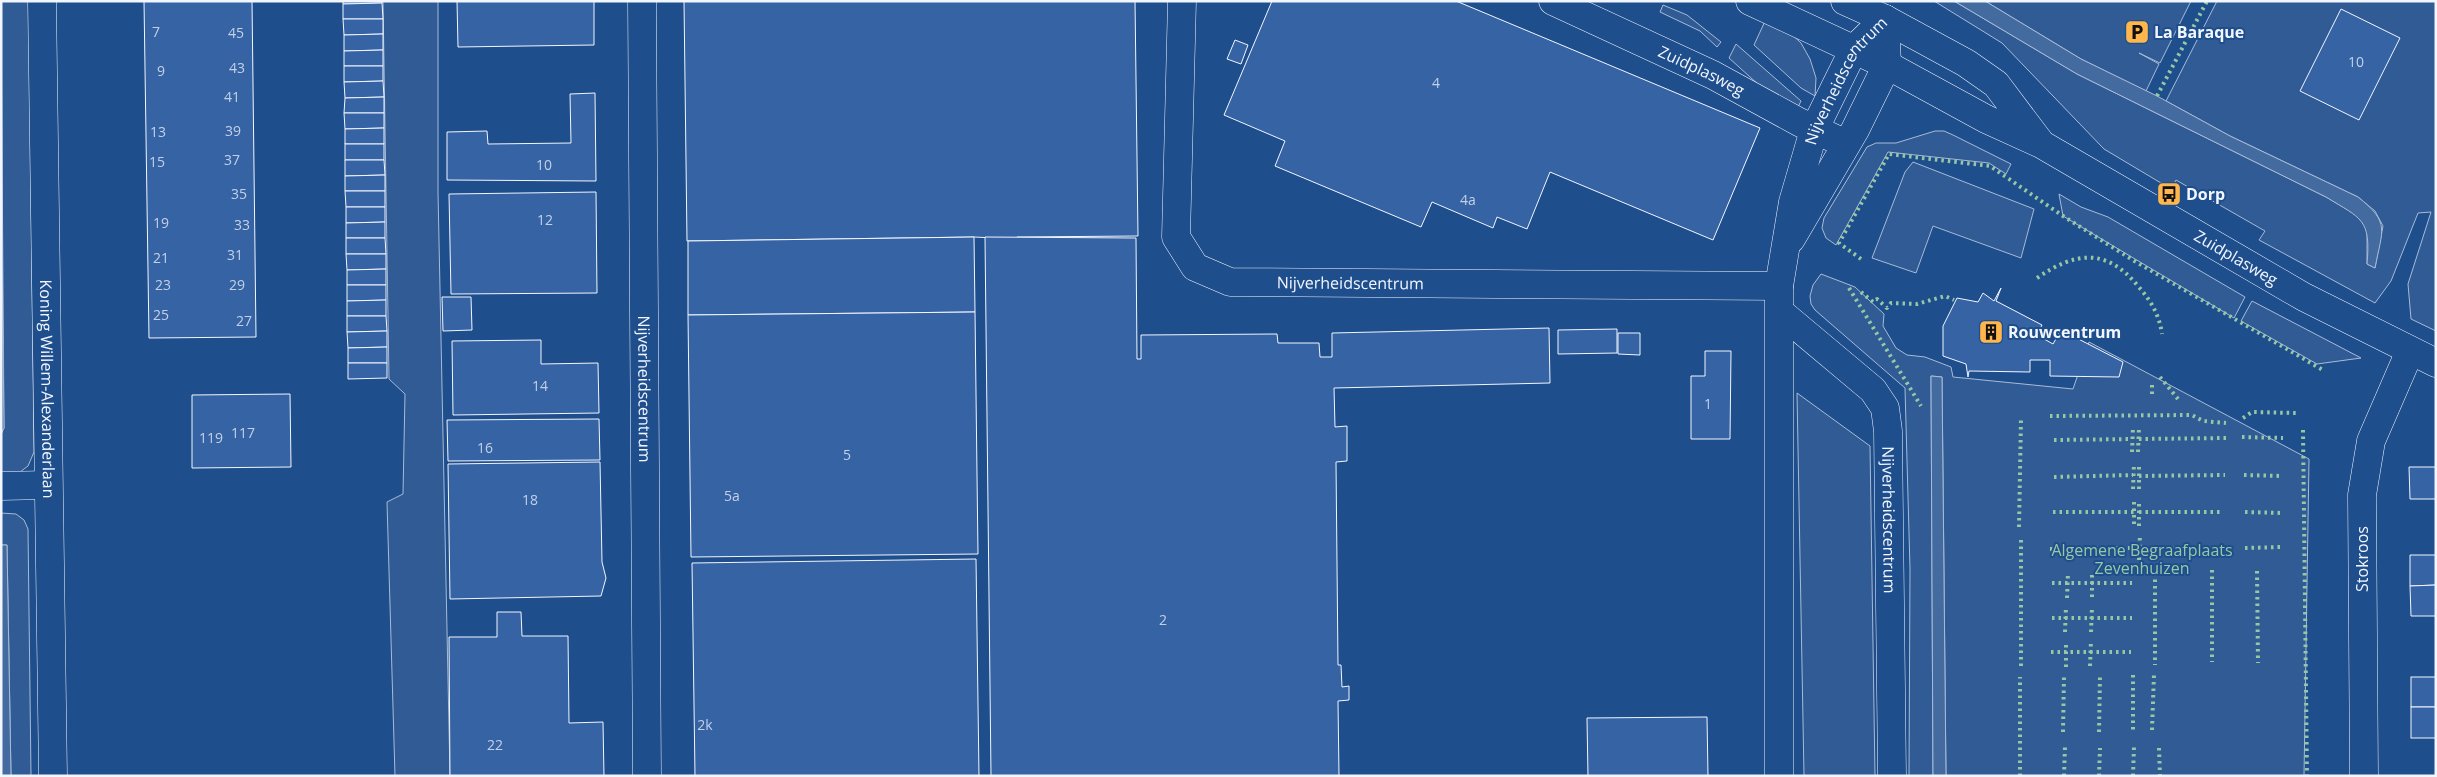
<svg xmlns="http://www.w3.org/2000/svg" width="2437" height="777" font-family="'Open Sans',sans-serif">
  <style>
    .built { fill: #305b95; stroke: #a8bbd7 }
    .water { fill: #446ba0; stroke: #a8bbd7 }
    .building { fill: #3563a3; stroke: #f2f6ff }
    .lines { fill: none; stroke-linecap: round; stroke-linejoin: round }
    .minor-casing { stroke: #f2f6ff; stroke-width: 29 }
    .tertiary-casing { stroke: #f2f6ff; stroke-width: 29 }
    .secondary-casing { stroke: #f2f6ff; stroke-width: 29 }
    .minor { stroke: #1f4e8c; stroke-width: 28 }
    .tertiary { stroke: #1f4e8c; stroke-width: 28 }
    .secondary { stroke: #1f4e8c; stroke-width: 28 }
    .hedge { stroke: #97c8a6; stroke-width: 4; stroke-dasharray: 2.5 4; stroke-linecap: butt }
    .labels { text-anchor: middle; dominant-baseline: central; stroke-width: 4; stroke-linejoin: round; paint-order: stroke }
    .number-label { font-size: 14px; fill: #c3d1e8 }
    .poi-label { font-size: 16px; font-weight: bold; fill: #f2f6ff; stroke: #1f4e8c; text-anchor: start }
    .street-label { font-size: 16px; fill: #f2f6ff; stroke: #1f4e8c }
    .park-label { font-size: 16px; fill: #97c8a6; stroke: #1f4e8c }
  </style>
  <rect width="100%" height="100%" fill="#1f4e8c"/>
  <g class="built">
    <path d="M1 1H29L34 452 28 466 16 475H1V434L4 428Z"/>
    <path d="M383 1H438V192L450 776H395L387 502 403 494 405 394 389 379Z"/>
    <path d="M1934 1H1954L2077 74 2326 197 2358 216 2367 229V264L2375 268 2383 226 2375 211 2358 197 2230 136 2166 101 2217 1H2436V331L2411 319 2408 284 2431 212 2418 213 2391 281 2375 303 2259 240 2265 231 2176 180 2171 189 2104 149 2002 43Z"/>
    <path d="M1985 1H2191L2160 63 2139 53 2159 64 2146 91 2081 59Z"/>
    <path d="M1663 5 1687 15 1721 42 1717 47 1700 31 1660 12Z"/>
    <path d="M1766 19 1785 28 1801 43 1810 59 1816 78 1815 96 1801 88 1754 45Z"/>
    <path d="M1736 44 1801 101 1797 109 1770 95 1729 58Z"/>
    <path d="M1935 131H1944L1953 135 2011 164 2006 174 1989 163 1888 152 1836 245 1826 238 1822 228 1824 218 1867 147 1876 143H1896Z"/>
    <path d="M1913 162 2034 209 2021 258 1933 226 1916 273 1872 258 1905 172Z"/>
    <path d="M2059 194 2081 207 2108 217 2245 297 2234 318 2063 216Z"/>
    <path d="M1821 274 1855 287 1884 314 1883 326 1896 348 1907 355 1925 357 1951 367 1953 377 2073 389 2089 342 2309 459 2304 776H1946L1942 377 1931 376 1933 776H1909L1910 569 1905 388 1815 310 1811 304 1810 296 1813 285Z"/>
    <path d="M2252 301 2342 348 2361 358 2317 364 2241 321Z"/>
    <path d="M1797 393 1870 446 1875 776H1804Z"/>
    <path d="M1 513 16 514 24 520 28 529 31 776H11L7 545H1Z"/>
  </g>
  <g class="water">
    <path d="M1954 1H1985L2081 59 2157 96 2230 136 2358 197C2391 223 2382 230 2375 268L2367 264C2371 219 2362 219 2326 197L2077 74Z"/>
    <path d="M1 166 4 428 1 434Z"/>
    <path d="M1931 376 1942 377 1946 776H1933Z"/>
    <path d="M1 545H7L11 776H1Z"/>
  </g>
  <g class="building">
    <path d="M144 1H252L256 337 149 338Z"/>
    <path d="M343 1H382V3L343 4Z"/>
    <path d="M457 1H594V45L458 47Z"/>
    <path d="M684 1H1135L1138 236 1017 237 1016 239 974 237 687 241Z"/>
    <path d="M1272 1H1456L1760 128 1713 240 1550 172 1527 229 1497 217 1493 228 1432 202 1421 227 1275 166 1285 141 1224 115Z"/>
    <path d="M382 3 383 19H343V4Z"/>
    <path d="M2341 9 2400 38 2359 120 2300 91Z"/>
    <path d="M343 19H383V34L344 35Z"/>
    <path d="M383 34V50L344 51V35Z"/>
    <path d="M1235 40 1248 45 1241 64 1227 59Z"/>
    <path d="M383 50V66H344V51Z"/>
    <path d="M344 66H383V81L344 82Z"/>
    <path d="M383 81 384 97 345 98 344 82Z"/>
    <path d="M595 93 596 181 447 180V132L487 131 488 144 571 143 570 94Z"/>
    <path d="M384 97V113H344L345 98Z"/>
    <path d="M344 113H384V128L345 129Z"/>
    <path d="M384 128V144H345V129Z"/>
    <rect x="345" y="144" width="39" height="16"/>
    <path d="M345 160H384L385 175 345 176Z"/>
    <path d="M385 175V191H345V176Z"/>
    <path d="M345 191H385V207H346Z"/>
    <path d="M596 192 597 293 451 294 449 194Z"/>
    <path d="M346 207H385V222L346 223Z"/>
    <path d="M385 222V238H346V223Z"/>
    <path d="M974 237 975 312 688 315V241Z"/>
    <path d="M985 237 1136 238 1137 359H1141V335L1277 334 1278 343H1319L1320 357H1332V333L1549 328 1550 383 1334 388 1335 427 1347 426V461L1336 462 1338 665H1341L1342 687 1349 686V700L1338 701 1339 776H991Z"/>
    <path d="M346 238H385L386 254H346Z"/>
    <path d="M346 254H386V269L347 270Z"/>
    <path d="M386 269V285H347V270Z"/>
    <path d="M347 285H386V300L347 301Z"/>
    <path d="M2001 288 1996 301 2042 325 2037 335 2053 344 2061 330 2123 362 2119 377 2050 376V360H2030V372L1969 371 1968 377 1966 364 1943 356V326L1957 298 1978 302 1983 293 1994 301Z"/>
    <path d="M442 297H471L472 330 443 331Z"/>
    <path d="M386 300V316H347V301Z"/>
    <path d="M975 312 978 554 691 557 688 315Z"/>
    <path d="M347 316H386L387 331 347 332Z"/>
    <path d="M1617 329V353L1558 354V330Z"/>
    <path d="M387 331V347L348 348 347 332Z"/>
    <path d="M1618 333H1640V355L1618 354Z"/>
    <path d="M541 340V364L598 363 599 413 453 415 452 341Z"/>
    <path d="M387 347V363H348V348Z"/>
    <path d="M1705 351H1731L1730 439H1691V376H1705Z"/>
    <path d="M348 363H387V378L348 379Z"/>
    <path d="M290 394 291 467 192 468V395Z"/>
    <path d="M599 419 600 460 448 461 447 420Z"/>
    <path d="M600 462 602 562 606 578 601 596 450 599 448 464Z"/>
    <path d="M2409 467H2436V499H2410Z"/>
    <path d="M2410 555H2436V585L2410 586Z"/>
    <path d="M976 559 979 776H695L692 563Z"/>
    <path d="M2436 585V616H2411L2410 586Z"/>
    <path d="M497 612H521L522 636H568L569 723 603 722 604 776H450L449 637H497Z"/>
    <rect x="2411" y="677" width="25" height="30"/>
    <rect x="2411" y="707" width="25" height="31"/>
    <path d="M1707 717 1708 776H1588L1587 718Z"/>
  </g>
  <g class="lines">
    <defs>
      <g id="minor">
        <path id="s1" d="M642 1 647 776"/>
        <path id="s2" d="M1182 1 1176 237 1195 267 1230 282 1779 286"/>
        <path id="s3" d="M1553 1 1713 75 1799 122 1846 144"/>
        <path d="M1791 239 1855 130 1887 65 1885 19"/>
        <path id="s4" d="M1780 312 1873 390 1885 408 1888 431 1892 776"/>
        <path d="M1 486 47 485"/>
        <path id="s5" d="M1779 776V286L1793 202 1814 130 1854 49 1885 19"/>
        <path d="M2364 776 2362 495 2371 441 2410 351"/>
      </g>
      <g id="tertiary">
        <path id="s6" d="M42 1 53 776"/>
      </g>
      <g id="secondary">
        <path id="s7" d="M1750 1 1887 65 1986 119 2041 144 2304 297 2436 363"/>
        <path d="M1845 1 1885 19 1966 63 1996 84 2039 141"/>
      </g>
    </defs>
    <use href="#minor" class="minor-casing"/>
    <use href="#tertiary" class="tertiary-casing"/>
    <use href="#secondary" class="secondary-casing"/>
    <use href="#minor" class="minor"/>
    <use href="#tertiary" class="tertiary"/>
    <use href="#secondary" class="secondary"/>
    <g class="hedge">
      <path d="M2157 96 2207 1"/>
      <path d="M1861 259 1839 243 1889 154 1990 166 2063 216 2136 262 2323 370"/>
      <path d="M2037 278C2075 252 2106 247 2138 286 2151 301 2159 314 2162 334"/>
      <path d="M1849 288 1921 406"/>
      <path d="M1861 292 1873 302 1877 299 1887 308 1891 303 1917 304 1945 296 1954 300"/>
      <path d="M2160 377 2178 399"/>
      <path d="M2152 385V398"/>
      <path d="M2050 416 2192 415 2203 421 2226 423"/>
      <path d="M2243 418 2252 412 2296 413"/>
      <path d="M2303 430 2307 776"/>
      <path d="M2242 437 2283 438"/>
      <path d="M2139 439 2228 438"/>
      <path d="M2054 440 2132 439"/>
      <path d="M2132 452 2133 426"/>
      <path d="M2138 452 2139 427"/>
      <path d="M2244 475 2283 476"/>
      <path d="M2139 476 2225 475"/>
      <path d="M2054 477 2133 475"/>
      <path d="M2133 489 2134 463"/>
      <path d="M2139 489V463"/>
      <path d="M2053 512H2134"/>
      <path d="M2139 512H2223"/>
      <path d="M2245 512 2284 513"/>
      <path d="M2134 524V499"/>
      <path d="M2139 526V500"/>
      <path d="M2019 527 2021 418"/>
      <path d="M2021 540V667"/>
      <path d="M2139 548 2225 549"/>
      <path d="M2245 548 2282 547"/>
      <path d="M2050 549 2139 548"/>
      <path d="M2139 560 2140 534"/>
      <path d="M2212 570V662"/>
      <path d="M2257 571 2258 663"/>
      <path d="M2155 573V665"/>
      <path d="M2052 583H2132"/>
      <path d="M2092 597V572"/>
      <path d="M2067 598 2068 572"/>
      <path d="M2052 618H2132"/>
      <path d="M2065 632 2066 606"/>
      <path d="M2091 632 2092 607"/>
      <path d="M2051 652H2131"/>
      <path d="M2090 666 2091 640"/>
      <path d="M2066 667V641"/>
      <path d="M2133 675V731"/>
      <path d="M2152 730 2154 674"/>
      <path d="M2063 732 2064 676"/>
      <path d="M2099 732 2100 675"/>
      <path d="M2159 748 2160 776"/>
      <path d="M2020 776V677"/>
      <path d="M2064 776 2065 747"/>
      <path d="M2099 776 2100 748"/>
      <path d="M2133 776 2134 747"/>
    </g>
  </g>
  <defs>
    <symbol id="parking-square" viewBox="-11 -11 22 22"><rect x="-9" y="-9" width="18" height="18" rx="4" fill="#ffb74d" stroke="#1f4e8c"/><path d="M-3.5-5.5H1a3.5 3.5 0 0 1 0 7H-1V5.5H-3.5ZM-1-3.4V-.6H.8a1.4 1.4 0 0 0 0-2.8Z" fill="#111"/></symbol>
    <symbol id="bus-square" viewBox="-11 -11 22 22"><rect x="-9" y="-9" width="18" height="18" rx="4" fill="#ffb74d" stroke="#1f4e8c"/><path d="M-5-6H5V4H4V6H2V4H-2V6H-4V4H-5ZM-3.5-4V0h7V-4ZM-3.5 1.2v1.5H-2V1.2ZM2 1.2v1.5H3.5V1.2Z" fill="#111"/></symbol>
    <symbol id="building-square" viewBox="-11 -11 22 22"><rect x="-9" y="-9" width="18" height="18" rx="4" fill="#ffb74d" stroke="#1f4e8c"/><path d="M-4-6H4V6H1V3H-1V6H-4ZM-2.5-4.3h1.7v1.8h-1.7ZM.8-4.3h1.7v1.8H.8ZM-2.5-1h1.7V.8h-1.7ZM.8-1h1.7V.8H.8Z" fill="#111"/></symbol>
  </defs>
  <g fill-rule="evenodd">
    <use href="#parking-square" x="2123" y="18" width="28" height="28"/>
    <use href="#bus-square" x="2155" y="180" width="28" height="28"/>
    <use href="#building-square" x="1977" y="318" width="28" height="28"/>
  </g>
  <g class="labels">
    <g class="number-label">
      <text x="156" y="31">7</text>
      <text x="236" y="32">45</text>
      <text x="2356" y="61">10</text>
      <text x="237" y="67">43</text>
      <text x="161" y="70">9</text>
      <text x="1436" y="82">4</text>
      <text x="232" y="96">41</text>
      <text x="233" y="130">39</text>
      <text x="158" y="131">13</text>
      <text x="232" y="159">37</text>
      <text x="157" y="161">15</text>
      <text x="544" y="164">10</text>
      <text x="239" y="193">35</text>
      <text x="1468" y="199">4a</text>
      <text x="545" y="219">12</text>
      <text x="161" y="222">19</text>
      <text x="242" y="224">33</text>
      <text x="235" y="254">31</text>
      <text x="161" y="257">21</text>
      <text x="163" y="284">23</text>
      <text x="237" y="284">29</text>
      <text x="161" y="314">25</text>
      <text x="244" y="320">27</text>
      <text x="540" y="385">14</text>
      <text x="1708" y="403">1</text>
      <text x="243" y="432">117</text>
      <text x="211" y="437">119</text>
      <text x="485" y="447">16</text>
      <text x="847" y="454">5</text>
      <text x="732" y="495">5a</text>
      <text x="530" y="499">18</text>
      <text x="1163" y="619">2</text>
      <text x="705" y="724">2k</text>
      <text x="495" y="744">22</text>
    </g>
    <g class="poi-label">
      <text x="2154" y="32">La Baraque</text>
      <text x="2186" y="194">Dorp</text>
      <text x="2008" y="332">Rouwcentrum</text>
    </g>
    <g class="street-label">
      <text stroke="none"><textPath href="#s3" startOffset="164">Zuidplasweg</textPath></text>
      <text stroke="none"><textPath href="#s5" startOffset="709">Nijverheidscentrum</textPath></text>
      <text stroke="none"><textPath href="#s7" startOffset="550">Zuidplasweg</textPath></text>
      <text stroke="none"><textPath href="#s2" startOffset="430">Nijverheidscentrum</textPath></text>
      <text stroke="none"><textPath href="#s1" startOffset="388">Nijverheidscentrum</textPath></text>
      <text stroke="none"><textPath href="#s6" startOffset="388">Koning Willem-Alexanderlaan</textPath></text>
      <text stroke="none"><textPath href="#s4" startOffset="255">Nijverheidscentrum</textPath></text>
      <text transform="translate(2362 559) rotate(-90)">Stokroos</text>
    </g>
    <g class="park-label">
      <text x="2142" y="550">Algemene Begraafplaats<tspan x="2142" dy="18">Zevenhuizen</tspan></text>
    </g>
  </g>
  <rect width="2437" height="777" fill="none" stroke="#f2f6ff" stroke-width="5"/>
</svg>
